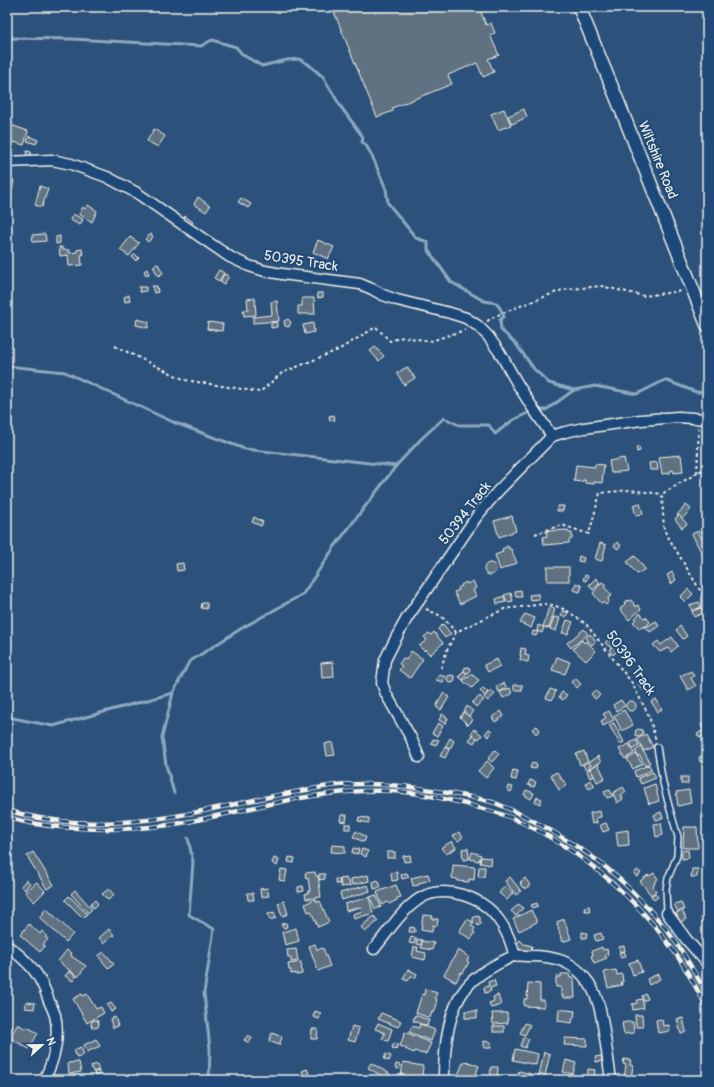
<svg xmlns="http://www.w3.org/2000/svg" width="714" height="1087" font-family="Pangolin,sans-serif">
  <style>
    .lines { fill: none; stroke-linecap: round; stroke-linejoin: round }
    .stream { stroke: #8caabf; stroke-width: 3 }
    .building { fill: #607281; stroke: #f4f1e8 }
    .service-casing { stroke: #f4f1e8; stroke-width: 8 }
    .minor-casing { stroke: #f4f1e8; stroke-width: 13 }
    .tertiary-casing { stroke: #f4f1e8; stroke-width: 15 }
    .path { stroke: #f4f1e8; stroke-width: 2; stroke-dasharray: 3 3; stroke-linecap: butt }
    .service { stroke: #1f4a7a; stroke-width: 5 }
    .minor { stroke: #1f4a7a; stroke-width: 10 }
    .tertiary { stroke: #1f4a7a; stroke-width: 12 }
    .rail-casing { stroke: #f4f1e8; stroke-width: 4.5 }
    .rail { stroke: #1f4a7a; stroke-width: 3; stroke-dasharray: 9; stroke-linecap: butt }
    .labels { text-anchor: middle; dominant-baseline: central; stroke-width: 4; stroke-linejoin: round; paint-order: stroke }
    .street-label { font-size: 14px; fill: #f4f1e8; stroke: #1f4a7a }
  </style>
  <rect width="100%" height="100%" fill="#2c527b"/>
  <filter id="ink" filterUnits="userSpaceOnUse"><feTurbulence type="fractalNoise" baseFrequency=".025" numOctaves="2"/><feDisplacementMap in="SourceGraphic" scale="8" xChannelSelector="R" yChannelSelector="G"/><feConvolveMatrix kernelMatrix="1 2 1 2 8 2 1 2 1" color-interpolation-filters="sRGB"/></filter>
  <g filter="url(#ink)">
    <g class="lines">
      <g class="stream">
        <path d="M7 38 72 39 201 46 212 40 236 47 243 55 262 66 287 60 299 59 308 64 323 77 341 107 363 137 362 142 366 145 373 158 386 189 388 203 416 238 428 242V250L451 282 484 301 496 303 500 308 504 316 500 320 501 330 516 344 534 369 549 383 574 390"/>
        <path d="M7 366 65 372 173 422 245 449 396 466"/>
        <path d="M538 410H546L574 390 595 386 637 394 665 380 696 392H707"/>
        <path d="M173 693 162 737 166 765 174 793"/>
        <path d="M7 717 53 726 173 693 189 662 242 628 303 594 335 546 396 466 421 439 444 418 459 425H489L495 434 513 420 532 411"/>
        <path d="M188 838 193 862 189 915 214 929 204 993 210 1049 209 1080"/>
      </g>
    </g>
    <g class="building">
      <path d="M332 7H479L486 25 491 23 495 33 490 35 499 55 488 59 494 72 483 77 477 63 448 75 452 84 392 108 393 111 377 117Z"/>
      <path d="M504 109 511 125 498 130 491 114Z"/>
      <path d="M524 109 527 117 512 124 508 116Z"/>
      <path d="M8 124 28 131 24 145 7 140V128Z"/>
      <path d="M154 129 165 136 158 147 147 141Z"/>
      <path d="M29 136 38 140 36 144 27 141Z"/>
      <path d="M27 151 31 152V156H26Z"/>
      <path d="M7 179 14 180 12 191 7 190Z"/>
      <path d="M40 186 48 189 42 207 35 205Z"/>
      <path d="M198 197 210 206 206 212 194 204Z"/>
      <path d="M241 198 251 204 248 208 238 202Z"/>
      <path d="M88 205 97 211 92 222 79 214 83 207 85 209Z"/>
      <path d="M73 214 83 219 80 225 70 220Z"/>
      <path d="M185 216 193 222 191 225 183 220Z"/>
      <path d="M45 234 46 241 33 242 32 235Z"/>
      <path d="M151 234 153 237 148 242 145 239Z"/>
      <path d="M60 236V243L56 244V237Z"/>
      <path d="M130 237 139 243 129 256 120 250Z"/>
      <path d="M318 240 334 247 328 259 313 252Z"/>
      <path d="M59 247H62V250H69V253L77 252V250L82 249 83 255H81L82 265 69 266 68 255 60 256Z"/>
      <path d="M135 254 139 258 136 261 132 257Z"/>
      <path d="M158 264 163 273 158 276 153 266Z"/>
      <path d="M147 269 149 274 146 275 144 271Z"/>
      <path d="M219 270 224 273 219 281 214 278Z"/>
      <path d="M224 274 229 276 224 284 220 282Z"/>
      <path d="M152 286H157L158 292 154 293Z"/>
      <path d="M139 287H146V291L140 292Z"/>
      <path d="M317 293H323V297L318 298Z"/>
      <path d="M129 295 130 301 125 302 124 297Z"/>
      <path d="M255 298 256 315 244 316 243 310H248L247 299Z"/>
      <path d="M302 298H314L315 314H298V306H302Z"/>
      <path d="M277 301 279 321 253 323V317L272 315 271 302Z"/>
      <path d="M137 319 149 322 148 328 136 325Z"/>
      <path d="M288 319 291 322 289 327 285 326 284 321Z"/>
      <path d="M208 322 223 324 222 331 207 329Z"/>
      <path d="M277 322V327L271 328V323Z"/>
      <path d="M313 323 314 332 305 334 303 325Z"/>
      <path d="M375 347 384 356 379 361 370 351Z"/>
      <path d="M407 367 415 378 404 385 397 373Z"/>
      <path d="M334 415 335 420 330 421 329 416Z"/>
      <path d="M636 447H639L640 451 637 452Z"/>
      <path d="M681 455 683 472 674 473 673 470 670 471V473L662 474 659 457Z"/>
      <path d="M624 458 627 471 611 473 609 461Z"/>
      <path d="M657 462 658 470H650L649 463Z"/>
      <path d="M595 464 604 465 602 483 594 482V484L585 483V480H583L582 482 574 481 576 465 595 467Z"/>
      <path d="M640 503 643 514 636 515 633 505Z"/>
      <path d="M686 505 691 509 682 519 677 515Z"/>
      <path d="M558 506H564L563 511H557Z"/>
      <path d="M679 515 687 524 682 528 675 519Z"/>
      <path d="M512 516 516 531 499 537 494 521Z"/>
      <path d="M254 517 263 522 261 526 252 522Z"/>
      <path d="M707 524V533L704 535 700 529Z"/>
      <path d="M568 530 569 533H572V539L569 540V543L544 545 543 537 547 536 546 531Z"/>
      <path d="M698 531 702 539 707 537V546L706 547 707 552 702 554 692 534Z"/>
      <path d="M617 542 621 545 618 549 614 546Z"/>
      <path d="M600 543 606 545 602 561 595 559Z"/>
      <path d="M508 546 509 549H511L517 563 500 570 495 555 503 552 502 549Z"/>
      <path d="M579 556 584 558 583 562 578 561Z"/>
      <path d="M635 556 645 569 637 574 627 562Z"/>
      <circle cx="490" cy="569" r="6"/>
      <path d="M183 563 184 570 177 571 176 564Z"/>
      <rect x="547" y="567" width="22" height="14"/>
      <path d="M672 572 676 580 671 584 667 575Z"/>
      <path d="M585 575 588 576 586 581 583 580Z"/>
      <path d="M596 578 600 583 593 590 589 585Z"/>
      <path d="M473 581 476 588 473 590 476 596 460 604 454 592 459 590 458 588 462 586 461 585 466 582 467 584Z"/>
      <path d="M602 582 606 585 604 587 612 595 608 598 609 602 606 605 603 602 601 603 593 593Z"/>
      <path d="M707 582V591L706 592 702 585Z"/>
      <path d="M576 583 582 586 580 592 573 590Z"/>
      <path d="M688 589 693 594 685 602 680 597Z"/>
      <path d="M521 590 522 597H516L515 591Z"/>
      <path d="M511 593 513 601 507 602 504 595Z"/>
      <path d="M538 594 539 599 530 600 529 595Z"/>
      <path d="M504 596 506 602 497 604 496 599Z"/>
      <path d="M628 600 629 601 631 600 636 607 638 605 641 609 629 620 620 609 625 604 624 603Z"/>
      <path d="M699 602 701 607 692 611 690 605Z"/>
      <path d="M202 603H207V609L201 608Z"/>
      <path d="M549 607 555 609 549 628 543 627Z"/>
      <path d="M701 608 703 613 694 617 692 611Z"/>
      <path d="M562 611 568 612 566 617 561 616Z"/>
      <path d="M640 613 644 618 646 617 650 622 644 628 643 626 640 629 633 622 636 619 635 618Z"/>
      <path d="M525 614 535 618 531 628 520 623Z"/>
      <path d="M554 617 560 618 556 631 550 629Z"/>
      <path d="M567 620 573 622 568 634 562 633Z"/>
      <path d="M656 621 659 626 650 632 646 627Z"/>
      <path d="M443 624 451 634 445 638 438 629Z"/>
      <path d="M538 625 544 627 542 633 537 631Z"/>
      <path d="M680 626 687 636 683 639 676 630Z"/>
      <path d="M584 629 588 634 571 648 567 643Z"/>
      <path d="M533 631 538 632 536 636 532 635Z"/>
      <path d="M434 632 443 643 430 655 425 649 424 651 419 646 427 640 424 637 429 633 431 635Z"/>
      <path d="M590 634 596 641 592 645 586 638Z"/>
      <path d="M672 637 678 646 671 652 668 648 660 652 653 645 654 644 658 641 661 645Z"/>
      <path d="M609 638 613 642 610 647 605 643Z"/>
      <path d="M582 640 584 643 586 641 596 651 586 661 573 649Z"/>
      <path d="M614 645 619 649 613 655 609 650Z"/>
      <path d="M521 648 526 649 525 655 529 656 528 662 520 660 521 655H520Z"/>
      <path d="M411 651 423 659 410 678 399 670 402 666 399 664 403 658 406 660Z"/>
      <path d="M557 657 570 662 565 674 552 670Z"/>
      <path d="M707 658V667L703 661Z"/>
      <path d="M497 659 500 666 488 672 484 665Z"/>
      <path d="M333 662 334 677 322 678 321 663Z"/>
      <circle cx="467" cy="670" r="3"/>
      <path d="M640 667 644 671 636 679 632 674Z"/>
      <path d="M463 671 467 673 463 680 459 677Z"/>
      <path d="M691 671 694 676 691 678 696 686 688 690 680 676Z"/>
      <path d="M439 674 445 677 443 682 436 680Z"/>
      <path d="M471 674 479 680 472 688 463 681 467 677 468 678Z"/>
      <circle cx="451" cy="679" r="4"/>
      <path d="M575 678 581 684 577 688 571 682Z"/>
      <path d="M642 680 648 687 644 691 638 684Z"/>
      <path d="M504 683 507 688 499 692 496 686Z"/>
      <rect x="514" y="685" width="8" height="5"/>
      <path d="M483 688 488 692 485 696 480 691Z"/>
      <path d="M510 688 512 694 503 698 500 692Z"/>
      <path d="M550 689 556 691 552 700 546 698Z"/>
      <path d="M491 690 495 694 488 701 484 697Z"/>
      <path d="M595 690 600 695 595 699 591 694Z"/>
      <path d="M562 692 567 695 563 700 559 697Z"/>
      <path d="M443 693 449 697 441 710 436 707Z"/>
      <path d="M480 696 484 700 476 707 472 703Z"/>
      <path d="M656 699 662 709 658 712 651 702Z"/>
      <path d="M621 700 625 706 616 711 613 705Z"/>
      <circle cx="631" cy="706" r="5"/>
      <path d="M467 706 473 711 469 716 464 712Z"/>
      <path d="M624 710 633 725 622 731 614 716Z"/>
      <path d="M501 711 504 716 495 722 492 717Z"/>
      <path d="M609 711 614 720 603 726 601 721 606 718 603 714Z"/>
      <path d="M464 712 473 720 468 725 460 717Z"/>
      <path d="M442 714 448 718 445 724 439 720Z"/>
      <path d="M707 722V733L706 734 701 725Z"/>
      <path d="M438 723 443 726 437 736 432 733Z"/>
      <path d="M614 723 624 742 620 744 609 725Z"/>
      <path d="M537 726 540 730 536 734 532 729Z"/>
      <circle cx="639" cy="733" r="4"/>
      <path d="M474 729 482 735 479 739 471 734Z"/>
      <path d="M489 729 492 731 489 737 485 734Z"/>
      <path d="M702 731 705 735 700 738 697 734Z"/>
      <path d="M646 734 653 747 644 751 637 739Z"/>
      <path d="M473 735 477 738 474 743 469 740Z"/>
      <path d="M450 738 454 741 450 749 445 747Z"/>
      <path d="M433 739 435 740 436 739 439 740 436 745 431 743Z"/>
      <path d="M636 740 639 746 633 749 630 743Z"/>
      <path d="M332 742 335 755 327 756 325 744Z"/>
      <path d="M629 744 634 753 625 759 619 749Z"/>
      <path d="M445 747 449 750 445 758 440 756Z"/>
      <path d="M641 747 644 753H645L650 763 645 766 640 756H638L635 751Z"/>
      <path d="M495 750 499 754 492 762 488 759Z"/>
      <path d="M584 751 588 762 580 765 576 754Z"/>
      <path d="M636 754 642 764 633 769 627 759Z"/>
      <path d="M705 755 707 760 700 762 699 757Z"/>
      <path d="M598 756 601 762 592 767 589 762Z"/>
      <path d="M487 761 494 768 486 778 478 771Z"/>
      <path d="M588 762 590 768 585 769 583 764Z"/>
      <path d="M532 763 537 764 536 769 530 768Z"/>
      <path d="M598 764 605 778 597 782 590 768Z"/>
      <path d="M649 765 652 770 636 777 634 771Z"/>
      <path d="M590 769 594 776 590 778 587 771Z"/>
      <path d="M513 770 518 771 516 780 511 779Z"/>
      <path d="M707 771V786L703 772Z"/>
      <path d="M557 772 563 781H564L567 785 559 790 551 775Z"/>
      <path d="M653 772 656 778 641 784 638 778Z"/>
      <rect x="681" y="777" width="7" height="7"/>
      <path d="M530 780 536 782 534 787 528 785Z"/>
      <path d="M591 780 595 786 589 789 585 783Z"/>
      <path d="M655 784 659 801 649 804 644 788Z"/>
      <path d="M508 786 513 787 511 792 507 790Z"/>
      <path d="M623 787 626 792 621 795 623 799 617 803 613 793Z"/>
      <path d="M526 790 534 793 531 799 524 795Z"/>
      <path d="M610 790 613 796 607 798 604 792Z"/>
      <path d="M689 790 691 803 678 806 676 792Z"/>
      <path d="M537 797 542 799 540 804 535 802Z"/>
      <path d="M600 811 601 817 596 818 597 823 592 824 590 813Z"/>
      <path d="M661 812 663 818 656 820 654 815Z"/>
      <path d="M341 815H347L346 822 340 821Z"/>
      <path d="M359 817 369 818V823L358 821Z"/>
      <path d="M606 823 609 830 603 832 600 825Z"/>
      <path d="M661 823 663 835 656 837 654 824Z"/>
      <rect x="345" y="824" width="5" height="5"/>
      <path d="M684 827H697L698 848H683Z"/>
      <path d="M628 830 629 845 618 846 616 832Z"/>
      <path d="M356 831 366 837 364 842 353 837Z"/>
      <path d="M459 832 463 837 458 841 453 836Z"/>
      <path d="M452 841 456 848 446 854 441 848Z"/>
      <path d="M332 845 345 846V853L331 852Z"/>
      <path d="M353 848 359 849 358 854 352 853Z"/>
      <path d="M468 848 469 859 463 860 462 849Z"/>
      <path d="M362 849 368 851 366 857 360 854Z"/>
      <path d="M688 850 689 858 682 859V851Z"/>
      <path d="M33 852 54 885 47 889 27 856Z"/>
      <rect x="387" y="852" width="8" height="6"/>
      <path d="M472 852 481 855 479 861 470 859Z"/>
      <path d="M410 855 411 861 404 862 403 856Z"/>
      <path d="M289 857 295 858 294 863 288 862Z"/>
      <path d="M481 857 491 858 490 865 480 863Z"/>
      <path d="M274 858 279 860 277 866 272 863Z"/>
      <path d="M453 865 475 867 474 880 469 879V882L457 881V879L452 878Z"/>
      <path d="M479 867H485L484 877H478Z"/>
      <path d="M281 869 287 870 285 881 279 880Z"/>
      <path d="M692 869H698L697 877H691Z"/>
      <path d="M637 870 641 873 637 877 634 874Z"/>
      <path d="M315 872 316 876H318L321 897 306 899 305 894 308 893V891H310L308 878 306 879 305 873Z"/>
      <path d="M397 872 398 880 392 881 391 873Z"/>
      <path d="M407 873 409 877 402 879 401 874Z"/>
      <path d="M654 873 658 879 654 883 655 884 653 886 656 891 651 895 640 881 648 875 649 876Z"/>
      <path d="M319 874H325V879L319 880Z"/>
      <path d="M428 874 430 880 419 883V885L413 886 411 878Z"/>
      <path d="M368 875 369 881 352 885 351 879Z"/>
      <path d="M510 877 521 891 516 895 505 881Z"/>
      <path d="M346 878 347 881H349L350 886 341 887 340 879Z"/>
      <path d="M525 878 530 885 525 889 524 887 523 888 520 884 522 883 520 882Z"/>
      <path d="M335 879H339L340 884H336Z"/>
      <path d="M26 880 30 883 25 890 21 886Z"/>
      <path d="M378 880 381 887 374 889 373 882Z"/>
      <path d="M37 882 45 891 34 902 25 892Z"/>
      <path d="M368 885 370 891 342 900 340 893Z"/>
      <path d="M396 885 401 897 397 898V900L389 904 388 902 382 905 377 892Z"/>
      <path d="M303 886 304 891 298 892V887Z"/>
      <path d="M505 886 513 893 507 900 499 893Z"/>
      <path d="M267 888 269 896 261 897 260 889Z"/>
      <path d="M109 889 114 895 108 900 102 894Z"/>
      <path d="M75 890 92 909 88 913 71 894Z"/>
      <path d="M247 893H253L254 900H248Z"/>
      <path d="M655 893 658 897 654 900 651 896Z"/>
      <path d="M376 895 381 907 375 909 370 897Z"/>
      <path d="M69 896 87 914 83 918 65 900Z"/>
      <path d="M369 897 373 913 354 919 353 914 362 911 361 907 346 911 345 904Z"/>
      <path d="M315 899 317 902 320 901 329 922 318 927 311 911 308 912 305 904Z"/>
      <path d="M95 900 98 904 94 908 90 904Z"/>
      <path d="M284 901 288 914 282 916 278 903Z"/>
      <path d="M681 902 684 910 678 912 674 904Z"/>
      <path d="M537 903 538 906 533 908 531 905Z"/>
      <path d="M519 904 523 908 516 916 511 911Z"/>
      <path d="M589 906 590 911H585L584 907Z"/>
      <path d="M46 908 73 934 66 942 39 917 44 913 43 912Z"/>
      <path d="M531 910 537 922 519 931 513 919Z"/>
      <path d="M682 910 686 919 680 922 676 913Z"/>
      <path d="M274 912 276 918 270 920 268 914Z"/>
      <path d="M707 913V927L703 928 701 914Z"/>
      <path d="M423 915 433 916 432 919H438L437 926 433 925 432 932 421 930Z"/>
      <path d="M374 916 378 921 365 932 361 927Z"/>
      <path d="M476 916 480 917V922L482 923 478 926 477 924 473 923V918Z"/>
      <path d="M467 919 473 922 471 926 475 928 473 932 475 933 471 939 459 932Z"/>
      <path d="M564 919 571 939 562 942 557 924H558L557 922Z"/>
      <path d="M286 923 287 927 283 928 281 924Z"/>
      <path d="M29 924 40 934 42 931 47 935 45 937 48 939 43 945 45 946 40 952 20 935Z"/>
      <path d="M410 927 415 928V932H409Z"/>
      <path d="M296 928 299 941 285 945 282 932Z"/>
      <path d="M109 929 114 935 104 943 99 938Z"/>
      <path d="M582 932 587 933 586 938H582Z"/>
      <path d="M601 933 603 939 596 941 594 935Z"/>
      <path d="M411 937 416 938 414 944 409 943Z"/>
      <path d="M417 939 422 940 421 945 416 944Z"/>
      <path d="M520 940 524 944 532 946 531 952 521 951 515 946Z"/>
      <path d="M422 941 434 943 432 950 421 948Z"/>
      <path d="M315 944 317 950 323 948 330 966 318 971 309 946Z"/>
      <path d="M624 946 625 951 620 952 619 947Z"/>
      <path d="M414 947H418L417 951 426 953 425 960 412 957Z"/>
      <path d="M602 947 603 950 607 949 608 954 605 955 607 958 594 963 591 956 593 955 592 951Z"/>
      <path d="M296 949 298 961 291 962V957H288L287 950Z"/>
      <path d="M67 950 72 954 71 956 86 966 78 977 58 961Z"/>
      <path d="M458 950 469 957 467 961 469 962 463 973 461 972 456 982 444 975Z"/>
      <path d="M624 951 626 956 621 958 619 953Z"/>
      <path d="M104 952 114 964 109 969 98 956Z"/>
      <path d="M638 960 642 972 633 975 629 963Z"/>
      <path d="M301 962 302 974 296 975V973L291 974V970H289L288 964Z"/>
      <path d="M408 969 417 974 415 978 411 976 408 981 403 979Z"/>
      <path d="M616 970 617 975 622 974 623 982H621L622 985 608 988 604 972Z"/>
      <path d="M69 971 76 976 73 981 65 976Z"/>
      <path d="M561 974H569L570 978H574L575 998H563V995H561V987H556V977H561Z"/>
      <path d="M658 974 660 979 649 985 647 979Z"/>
      <path d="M494 980 496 986 490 988 491 991 485 993 484 987 489 986 488 982Z"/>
      <path d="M528 983 540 984V1000H544V1007L524 1006V999H527Z"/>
      <path d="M425 989 437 993 435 998 437 999 436 1004H437L434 1013 432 1012 430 1018 416 1013 422 994 424 995Z"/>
      <path d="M82 994 83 996 87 994 96 1009 101 1007 104 1013 87 1023 73 999Z"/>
      <path d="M646 994 648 999 643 1001 642 996Z"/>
      <path d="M498 995 501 1005 491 1008 489 1003 494 1001 493 997Z"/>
      <path d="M642 999 644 1008 633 1010 632 1004 637 1003V1000Z"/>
      <path d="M26 1002 35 1003 34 1009 25 1008Z"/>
      <path d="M111 1003 116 1009 111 1012 107 1005Z"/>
      <path d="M559 1009 575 1011 574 1018H573L572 1023 558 1021Z"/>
      <path d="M315 1011 321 1013 319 1019 313 1017Z"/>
      <rect x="465" y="1011" width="12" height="7"/>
      <path d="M381 1013 401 1021 398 1027 378 1019Z"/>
      <path d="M492 1013H507L508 1023 493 1024Z"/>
      <path d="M415 1015 429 1020 427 1026 413 1021Z"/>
      <path d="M635 1015H642L643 1027H636Z"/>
      <path d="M115 1017 118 1026 113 1028 110 1019Z"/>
      <path d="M683 1018 686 1032 681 1034 677 1019Z"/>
      <path d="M662 1019 663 1026 669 1025 670 1031 658 1033 656 1020Z"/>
      <circle cx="95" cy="1024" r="4"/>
      <path d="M8 1022 14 1025 7 1037V1023Z"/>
      <path d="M627 1022H633L634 1033 624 1034 622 1023Z"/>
      <path d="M378 1023 392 1029 388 1041 382 1039 385 1033 375 1029Z"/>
      <path d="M525 1023 530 1025 525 1035 520 1033Z"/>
      <path d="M18 1024 26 1029 27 1027 38 1033 29 1049 12 1039 13 1036 11 1035Z"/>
      <path d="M420 1024 435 1030 431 1041 409 1032 412 1026 419 1028Z"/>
      <path d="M352 1026 359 1028 355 1042 348 1040Z"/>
      <rect x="493" y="1026" width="11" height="6"/>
      <path d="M312 1029H318L317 1039H311Z"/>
      <path d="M405 1032 431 1043 426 1054 422 1053V1054L415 1051 414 1053 405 1049 406 1048 400 1046Z"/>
      <path d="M272 1033 282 1037 279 1045 269 1041Z"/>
      <path d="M248 1035 252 1038 249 1043 244 1040Z"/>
      <path d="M524 1037 529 1039 525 1048 520 1046Z"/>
      <path d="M565 1038 587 1039V1046L564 1045Z"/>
      <path d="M96 1039 100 1046 87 1052 84 1045Z"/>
      <path d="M484 1041 491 1042V1048H484Z"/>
      <path d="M394 1043 398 1044 396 1049 392 1048Z"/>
      <path d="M81 1047 84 1055 77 1058 74 1050Z"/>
      <path d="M515 1049 538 1054 536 1065 513 1060Z"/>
      <path d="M544 1052 550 1054 544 1080H538Z"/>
      <path d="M386 1054 391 1056 389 1061 384 1059Z"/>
      <path d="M601 1056 602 1061 596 1062 595 1057Z"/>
      <path d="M624 1059 631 1060 630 1065 633 1066 631 1079 624 1078 626 1065 623 1064Z"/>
      <path d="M566 1060 576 1063 573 1074 563 1072Z"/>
      <path d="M466 1061 479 1066 474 1079 469 1077 468 1079 458 1075 463 1063H465Z"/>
      <path d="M79 1062 81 1072 69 1074 68 1063Z"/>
      <path d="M403 1062 411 1063V1064L423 1066 422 1079 401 1076Z"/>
      <path d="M371 1063 390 1074 387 1080H385L381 1078 382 1076 368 1068Z"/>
      <path d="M97 1064 99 1070 93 1072 91 1066Z"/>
      <path d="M396 1064 400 1065 399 1069 395 1068Z"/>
      <path d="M491 1067H498L497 1080H490Z"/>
      <path d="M307 1069 309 1073 304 1076 302 1071Z"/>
      <path d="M588 1069 595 1070 594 1080H587Z"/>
      <path d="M99 1071V1075L95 1076 94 1072Z"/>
      <path d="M519 1071 531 1074 529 1080H521V1078L517 1077Z"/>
      <path d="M365 1075 374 1080H363Z"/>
      <path d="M502 1077 509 1079 508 1080H502Z"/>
    </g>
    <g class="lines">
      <defs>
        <path id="service" d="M657 747 663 783 669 806 678 837 677 856 668 878 666 889 667 913"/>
        <g id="minor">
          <path d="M7 162 52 160 71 164 107 177 137 193 202 238 230 257 249 266 265 271 282 274 360 284 372 289 383 295 397 300 450 313 466 318 478 326 488 336 500 353 517 383 534 410 552 436"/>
          <path d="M419 757 411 738 386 694 382 683 385 660 396 638 407 618 477 516 497 492 552 436 565 432 584 428 641 420 678 417 707 419"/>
          <path d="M667 913 686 939 707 963"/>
          <path d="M7 946C16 952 25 960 32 968 40 977 45 989 49 1001 51 1005 53 1010 55 1015 60 1037 54 1061 44 1080"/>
          <path d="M374 949C388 932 401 911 419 899 443 883 483 897 498 919 507 930 511 943 515 956"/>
          <path d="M444 1080C444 1053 447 1015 463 992 473 977 488 969 503 961 506 960 510 957 514 956 518 955 524 956 529 956 555 956 574 961 589 983 600 1000 602 1019 605 1038 607 1052 609 1066 611 1080"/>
        </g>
        <path id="tertiary" d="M579 7 619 104 707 325"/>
      </defs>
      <use href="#service" class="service-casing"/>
      <use href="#minor" class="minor-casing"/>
      <use href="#tertiary" class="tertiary-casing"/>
      <g class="path">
        <path d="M487 321 502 313 562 290 601 286 644 296 681 291"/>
        <path d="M115 346 185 380 260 392 282 373 338 350 376 327 390 341 403 337 431 341 465 330"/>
        <path d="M707 467 662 494 664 530 707 602"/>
        <path d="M697 473 699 427"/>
        <path d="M535 534 562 525 589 534 600 493 629 490 662 494"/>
        <path d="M426 609 441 616 456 632 504 609 545 604 553 605 566 610 586 624 632 683 649 716 656 741"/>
        <path d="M441 668 447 650 456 632"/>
      </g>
      <use href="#service" class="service"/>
      <use href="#minor" class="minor"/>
      <use href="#tertiary" class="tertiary"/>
      <defs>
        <g id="rail">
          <path d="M7 810C48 823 94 825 136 821 186 817 235 803 284 794 302 791 320 787 338 785 375 782 412 786 448 793 464 796 480 798 495 803 516 811 536 822 555 833 567 841 580 848 591 856 615 873 636 894 655 916 676 939 692 967 707 995"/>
          <path d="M7 817C29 824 54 827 77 828 108 830 139 829 169 825 217 818 264 803 313 796 339 792 366 790 392 791 417 792 442 798 466 804 482 809 497 812 512 818 579 847 640 900 680 960 690 976 699 992 707 1009"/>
        </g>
      </defs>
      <use href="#rail" class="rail-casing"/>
      <use href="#rail" class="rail"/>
    </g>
  </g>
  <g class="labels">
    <g class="street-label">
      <text transform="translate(658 160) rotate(68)">Wiltshire Road</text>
      <text transform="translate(301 261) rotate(9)">50395 Track</text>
      <text transform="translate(465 513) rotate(-52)">50394 Track</text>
      <text transform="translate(631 663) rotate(55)">50396 Track</text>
    </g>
  </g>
  <rect width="714" height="1087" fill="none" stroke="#1f4a7a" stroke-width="24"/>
  <rect x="12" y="12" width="690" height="1063" fill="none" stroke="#f4f1e8" stroke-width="1.5" filter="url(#ink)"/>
  <g transform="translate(42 1045) rotate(68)" stroke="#1f4a7a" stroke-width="3" paint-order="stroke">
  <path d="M0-3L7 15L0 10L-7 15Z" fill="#f4f1e8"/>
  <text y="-6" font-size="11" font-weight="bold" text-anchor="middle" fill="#f4f1e8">N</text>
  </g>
</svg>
